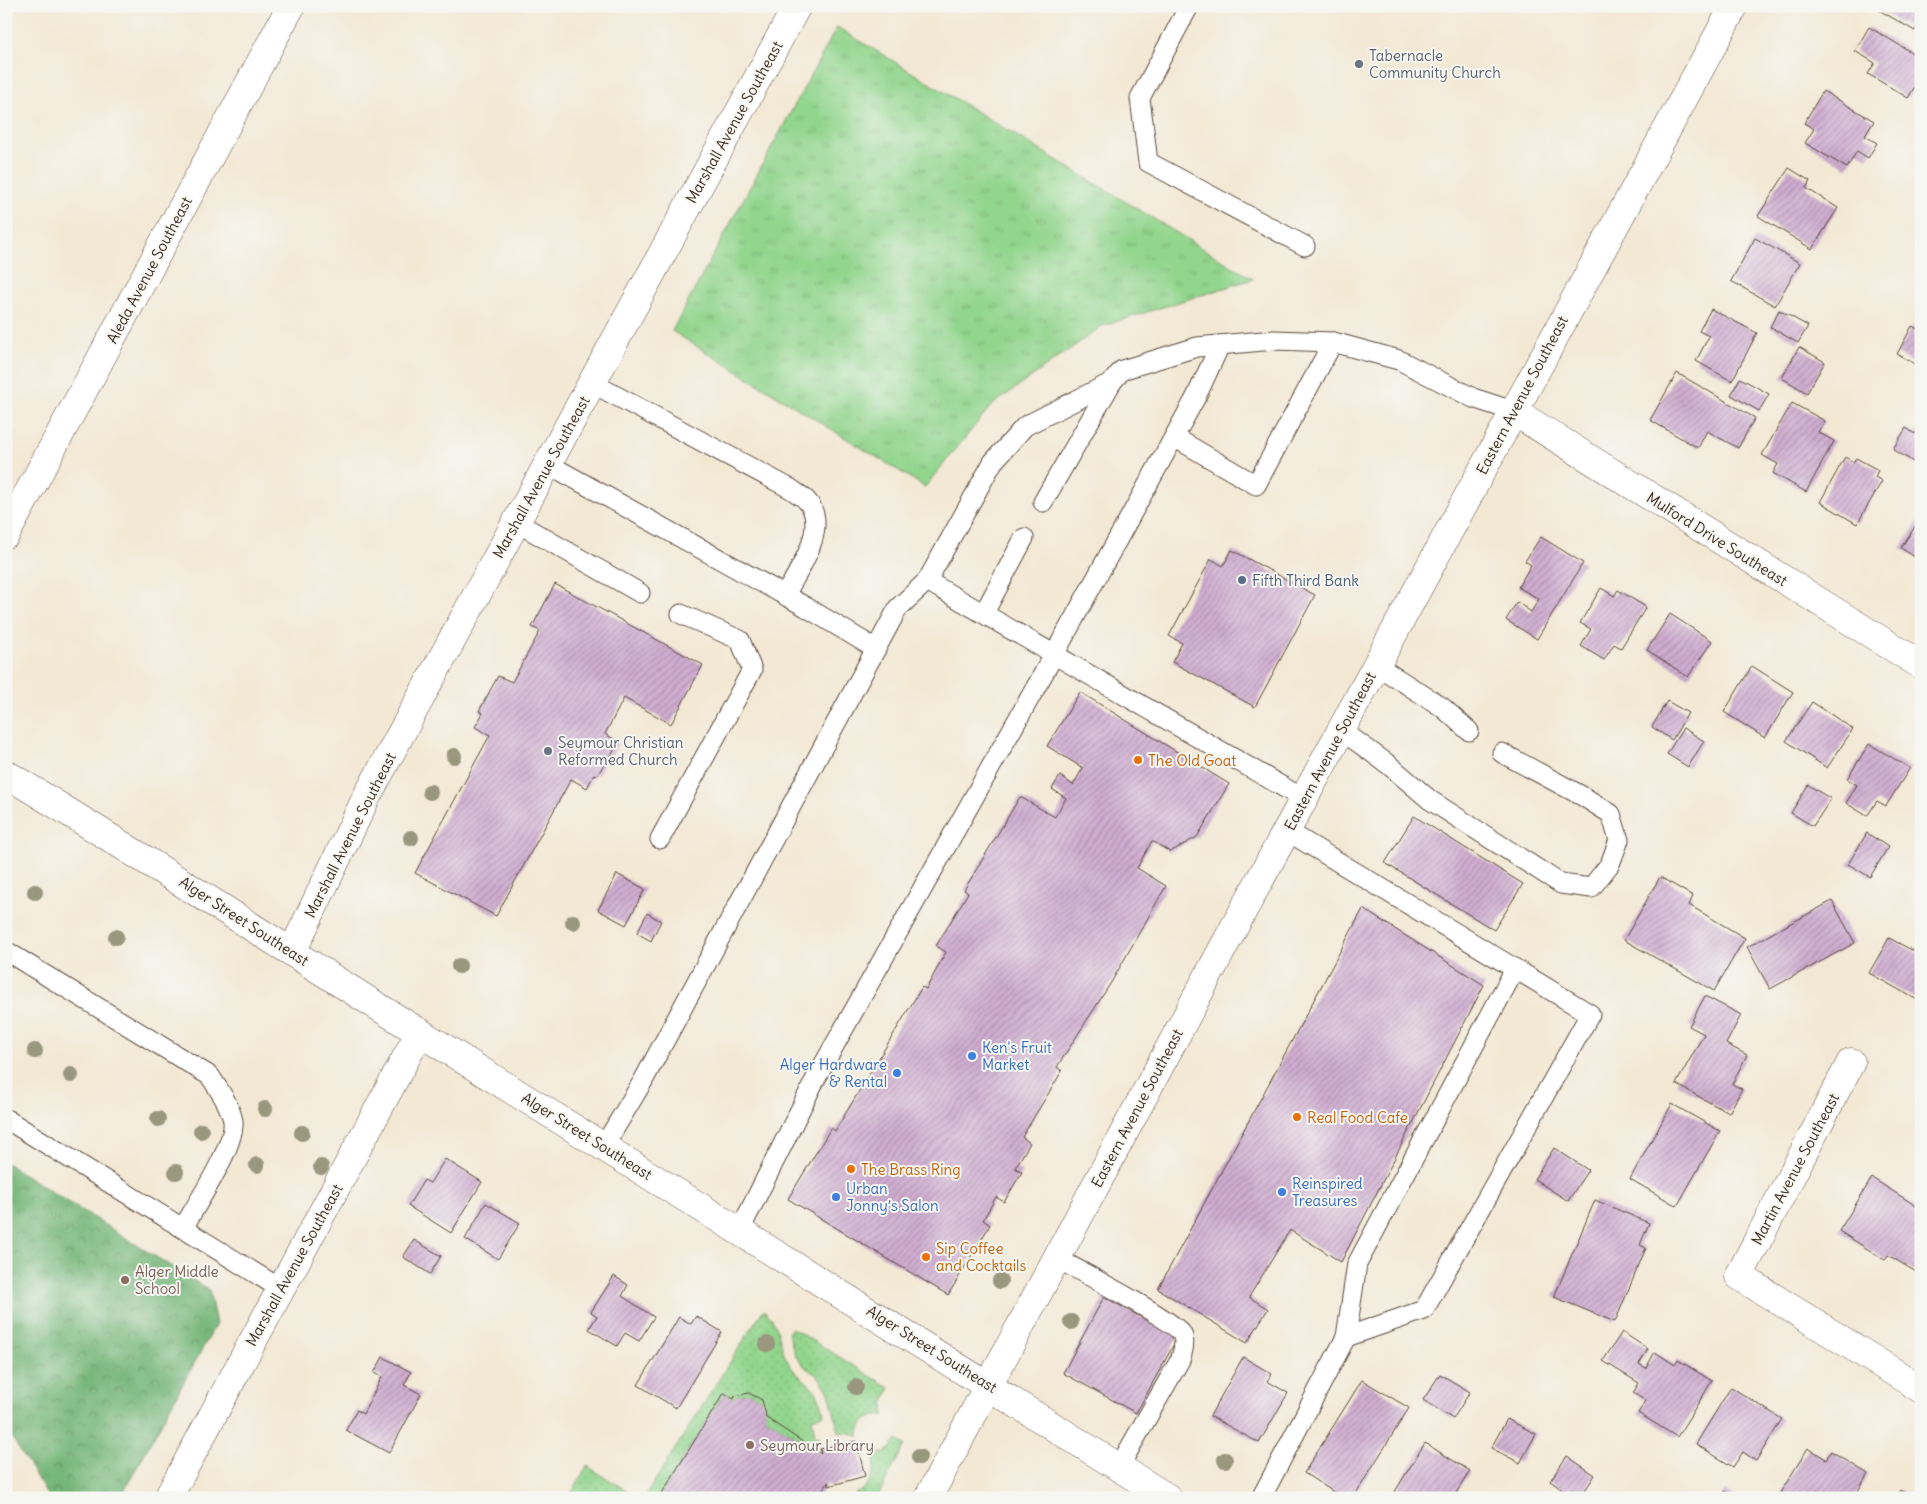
<svg xmlns="http://www.w3.org/2000/svg" width="1927" height="1504" font-family="Delius,sans-serif">
  <style>
    .grass { fill: url(#grass-dots); stroke: #668056 }
    .forest { fill: url(#forest-crowns); stroke: #58704b }
    .park { fill: url(#park-tufts); stroke: #668056 }
    .building { fill: url(#building-hatch) }
    .lines { fill: none; stroke-linecap: round; stroke-linejoin: round }
    .lane-casing { stroke: #574639; stroke-width: 21 }
    .street-casing { stroke: #574639; stroke-width: 29 }
    .secondary-casing { stroke: #574639; stroke-width: 29 }
    .lane { stroke: #fff; stroke-width: 19 }
    .street { stroke: #fff; stroke-width: 28 }
    .secondary { stroke: #fff; stroke-width: 28 }
    .tree { fill: #9a977f }
    .worship-dot { fill: #6b7280; stroke: #f6f6f2; stroke-width: 2 }
    .service-dot { fill: #5c6f8a; stroke: #f6f6f2; stroke-width: 2 }
    .food-dot { fill: #e8710a; stroke: #f6f6f2; stroke-width: 2 }
    .shop-dot { fill: #3f7fe0; stroke: #f6f6f2; stroke-width: 2 }
    .education-dot { fill: #8d6e63; stroke: #f6f6f2; stroke-width: 2 }
    .labels { text-anchor: middle; dominant-baseline: central; stroke-width: 4; stroke-linejoin: round; paint-order: stroke }
    .worship-label { font-size: 15px; fill: #5b616d; stroke: #f6f6f2; text-anchor: start }
    .street-label { font-size: 15px; fill: #3b2a1e; stroke: #f6f6f2 }
    .service-label { font-size: 15px; fill: #4e5e75; stroke: #f6f6f2; text-anchor: start }
    .food-label { font-size: 15px; fill: #c56008; stroke: #f6f6f2; text-anchor: start }
    .shop-label { font-size: 15px; fill: #366cbe; stroke: #f6f6f2; text-anchor: start }
    .education-label { font-size: 15px; fill: #785e54; stroke: #f6f6f2; text-anchor: start }
  </style>
  <defs>
    <pattern id="grass-dots" width="8" height="8" patternUnits="userSpaceOnUse" patternTransform="scale(1.25)"><rect width="8" height="8" fill="#92d58d"/><path d="M2 2h.1M6 6h.1" fill="none" stroke="#7fb779" stroke-width="1.8" stroke-linecap="round"/></pattern>
    <pattern id="forest-crowns" width="20" height="18" patternUnits="userSpaceOnUse" patternTransform="scale(1.25)"><rect width="20" height="18" fill="#75b678"/><path d="M2 6a3 3 0 1 1 6 0M12 15a3 3 0 1 1 6 0" fill="none" stroke="#619462"/></pattern>
    <pattern id="park-tufts" width="24" height="20" patternUnits="userSpaceOnUse" patternTransform="scale(1.25)"><rect width="24" height="20" fill="#92d58d"/><path d="M3 7l-1-3M5 7V3M7 7l1-3M15 17l-1-3M17 17v-4M19 17l1-3" fill="none" stroke="#7fb779"/></pattern>
    <pattern id="building-hatch" width="6" height="6" patternUnits="userSpaceOnUse" patternTransform="scale(1.25)"><rect width="6" height="6" fill="#d0aed2"/><path d="M-1 1l2-2M0 6l6-6M5 7l2-2" fill="none" stroke="#aa8eaa"/></pattern>
  </defs>
  <rect width="100%" height="100%" fill="#f6f6f2"/>
  <filter id="ink" filterUnits="userSpaceOnUse"><feTurbulence type="fractalNoise" baseFrequency=".02" numOctaves="2"/><feDisplacementMap in="SourceGraphic" scale="10" xChannelSelector="R" yChannelSelector="G"/><feConvolveMatrix kernelMatrix="1 2 1 2 8 2 1 2 1" color-interpolation-filters="sRGB"/></filter>
  <filter id="wash" filterUnits="userSpaceOnUse"><feTurbulence type="fractalNoise" baseFrequency=".0096" numOctaves="4" result="noise"/><feDisplacementMap in="SourceGraphic" scale="20" xChannelSelector="R" yChannelSelector="G"/><feGaussianBlur stdDeviation="1.12" result="paint"/><feColorMatrix in="noise" values="0 0 0 0 0 0 0 0 0 0 0 0 0 0 0 0 0 1.4 0 .05"/><feComposite in="paint" operator="in"/></filter>
  <g filter="url(#wash)">
    <rect width="100%" height="100%" fill="#f3e8d4"/>
    <g class="grass">
      <path d="M763 1310C780 1321 778 1341 786 1358 799 1385 817 1377 824 1414L812 1418 815 1436 820 1437V1441L813 1448 765 1417 766 1415 761 1400 749 1393 735 1396 734 1399 724 1393 659 1498H644Z"/>
      <path d="M792 1328 890 1388 884 1402V1416C870 1414 859 1422 859 1437L850 1433 839 1432 829 1392 818 1376 805 1367 795 1355 788 1332Z"/>
      <path d="M897 1440 905 1445 877 1498H856L855 1494C871 1487 878 1470 873 1454L886 1453Z"/>
      <path d="M587 1466 639 1498H569Z"/>
    </g>
    <path class="forest" d="M6 1163 209 1290 216 1324 120 1498H49L6 1428Z"/>
    <path class="park" d="M837 27 1253 279 1102 326 991 406 925 487 672 331Z"/>
    <g id="blocks">
      <g class="building">
        <path d="M1881 6H1921V20L1915 31 1879 10Z"/>
        <path d="M1869 27 1921 58V75L1908 98 1868 74 1875 63 1855 51Z"/>
        <path d="M1823 91 1874 121 1865 136 1877 143 1868 158 1857 151 1847 168 1805 143 1814 129 1804 123Z"/>
        <path d="M1789 168 1810 181 1806 188 1838 208 1812 249 1758 216Z"/>
        <path d="M1755 238 1800 263 1775 306 1731 281Z"/>
        <path d="M1711 309 1757 333 1732 381 1696 361 1709 336 1699 331Z"/>
        <path d="M1779 310 1808 326 1798 343 1770 327Z"/>
        <path d="M1912 326 1921 331V367L1897 354Z"/>
        <path d="M1799 347 1825 362 1807 393 1782 378Z"/>
        <path d="M1677 373 1755 418 1738 448 1707 431 1698 448 1650 420Z"/>
        <path d="M1740 378 1769 394 1759 411 1731 395Z"/>
        <path d="M1792 403 1825 421 1818 432 1834 441 1806 492 1773 473 1778 464 1762 455Z"/>
        <path d="M1906 428 1915 434 1918 429 1921 430V460L1918 465 1893 449Z"/>
        <path d="M1845 457 1853 462 1856 458 1878 470 1875 477 1882 481 1857 524 1820 502Z"/>
        <path d="M1921 517V561L1901 548Z"/>
        <path d="M1541 537 1583 563 1537 639 1506 620 1517 602 1531 612 1539 599 1518 587 1531 565 1525 561Z"/>
        <path d="M1232 550 1315 595 1255 707 1172 662 1182 643 1169 636 1211 559 1223 566Z"/>
        <path d="M555 584 703 665 671 724 624 698 605 734 619 742 608 761 606 760 598 775 594 774 587 788 571 779 496 916 415 873 490 735 475 727 483 713 479 711 498 676 512 682 540 631 532 627Z"/>
        <path d="M1601 588 1614 596 1618 590 1646 607 1621 648 1614 644 1604 660 1581 646 1591 629 1580 623Z"/>
        <path d="M1670 614 1712 641 1688 677 1647 650Z"/>
        <path d="M1752 666 1793 692 1765 738 1724 712Z"/>
        <path d="M1080 692 1229 784 1197 837 1170 852 1152 841 1137 868 1166 886 1112 981 1057 1067 1062 1071 1022 1137 1030 1143 1015 1168 1022 1172 1004 1202 996 1197 983 1220 990 1225 948 1295 788 1199 831 1128 835 1131 922 987 926 989 946 952 936 946 968 893 964 890 1020 797 1055 817 1066 798 1052 789 1060 776 1073 785 1083 768 1047 746Z"/>
        <path d="M1667 701 1688 713 1672 740 1652 727Z"/>
        <path d="M1812 702 1853 729 1827 768 1786 741Z"/>
        <path d="M1683 728 1704 741 1688 767 1667 754Z"/>
        <path d="M1869 744 1910 768 1886 806 1877 801 1867 816 1846 803 1857 785 1847 779Z"/>
        <path d="M1808 785 1831 799 1813 826 1791 813Z"/>
        <path d="M1414 816 1523 884 1494 930 1385 863Z"/>
        <path d="M1867 833 1888 847 1870 877 1848 864Z"/>
        <path d="M617 874 645 889 626 925 598 910Z"/>
        <path d="M1660 877 1693 896 1689 905 1745 938 1714 991 1624 940Z"/>
        <path d="M1832 901 1855 943 1770 989 1747 947Z"/>
        <path d="M1363 909 1484 985 1341 1262 1290 1230 1249 1297 1268 1309 1247 1343 1158 1289Z"/>
        <path d="M647 913 661 921 651 941 637 933Z"/>
        <path d="M1889 938 1921 955V1002L1869 973Z"/>
        <path d="M1705 996 1741 1015 1726 1044 1747 1055 1732 1084 1742 1089 1729 1113 1676 1084 1704 1034 1689 1026Z"/>
        <path d="M1672 1104 1720 1131 1677 1206 1630 1179Z"/>
        <path d="M1554 1148 1588 1170 1568 1201 1534 1179Z"/>
        <path d="M445 1159 482 1182 451 1233 408 1206 424 1180 430 1183Z"/>
        <path d="M1872 1178 1921 1209V1264L1916 1272 1888 1255 1885 1260 1839 1231Z"/>
        <path d="M1595 1200 1649 1223 1640 1245 1646 1248 1615 1322 1554 1297Z"/>
        <path d="M486 1203 520 1223 498 1259 465 1239Z"/>
        <path d="M414 1240 441 1256 430 1274 403 1257Z"/>
        <path d="M614 1276 628 1285 622 1296 654 1317 639 1341 625 1333 617 1346 589 1329 597 1316 591 1312Z"/>
        <path d="M1104 1297 1178 1337 1136 1413 1063 1373Z"/>
        <path d="M696 1316 722 1332 676 1408 638 1385 679 1317 691 1324Z"/>
        <path d="M1622 1332 1648 1349 1639 1364 1646 1368 1655 1352 1675 1365 1678 1360 1712 1381 1677 1437 1638 1413 1646 1401 1633 1393 1639 1383 1603 1361Z"/>
        <path d="M383 1357 411 1372 404 1385 421 1394 389 1453 346 1430 357 1410 363 1414 382 1377 374 1373Z"/>
        <path d="M1243 1357 1272 1374 1267 1381 1288 1393 1259 1443 1210 1416Z"/>
        <path d="M1440 1374 1470 1392 1453 1419 1423 1400Z"/>
        <path d="M1362 1380 1409 1408 1353 1498H1343L1304 1473Z"/>
        <path d="M1731 1387 1782 1419 1756 1461 1743 1452 1733 1467 1696 1444Z"/>
        <path d="M724 1393 734 1399 735 1396 749 1393 762 1400 766 1415 765 1417 821 1454 820 1449 856 1441 865 1476 829 1486 828 1482 818 1498H659Z"/>
        <path d="M1507 1419 1536 1434 1520 1463 1491 1448Z"/>
        <path d="M1425 1443 1470 1471 1453 1498H1391Z"/>
        <path d="M1808 1448 1826 1459 1831 1451 1868 1474 1854 1498H1787L1780 1493Z"/>
        <path d="M1567 1456 1595 1475 1580 1498H1574L1550 1481Z"/>
        <path d="M1900 1490 1912 1498H1896Z"/>
        <path d="M1725 1491 1736 1498H1721Z"/>
      </g>
    </g>
  </g>
  <g filter="url(#ink)">
    <use href="#blocks" fill-opacity="0" stroke="#574639" stroke-width="1"/>
    <g class="lines">
      <defs>
        <g id="lane">
          <path d="M1189 6 1140 98 1148 162 1305 246"/>
          <path d="M592 383 791 489C796 493 803 496 807 501 830 527 798 571 785 595"/>
          <path d="M1174 437 1256 485 1333 342"/>
          <path d="M548 464 806 607 876 649"/>
          <path d="M1043 502 1112 382"/>
          <path d="M516 522 640 593"/>
          <path d="M927 581 1304 799"/>
          <path d="M984 613 1024 538"/>
          <path d="M1376 665 1442 707 1469 731"/>
          <path d="M1341 730 1389 765 1430 800 1561 884 1591 888 1610 864 1619 840 1611 814 1584 797 1502 753"/>
          <path d="M1287 831 1590 1014 1424 1310 1346 1337"/>
          <path d="M660 839 752 670 740 640 681 614"/>
          <path d="M6 951 210 1076C219 1090 230 1105 233 1121 236 1145 196 1205 183 1228"/>
          <path d="M6 1119 281 1289"/>
          <path d="M604 1146 643 1081 898 608 927 581 993 462 1025 426 1112 382 1122 370 1197 347 1274 340 1333 342 1399 360 1473 398 1513 411"/>
          <path d="M740 1230 816 1078 1055 653 1196 397 1220 345"/>
          <path d="M1056 1258C1076 1269 1174 1320 1182 1334 1186 1342 1183 1352 1180 1360L1119 1467"/>
          <path d="M1261 1498 1346 1337 1357 1264 1515 969"/>
        </g>
        <g id="street">
          <path d="M1513 411 1921 665"/>
          <path d="M6 534 291 6"/>
          <path d="M6 774C134 851 259 932 385 1011 646 1173 907 1335 1168 1498"/>
          <path d="M292 952 366 798 797 6"/>
          <path d="M1851 1062 1739 1276 1921 1389"/>
          <path d="M168 1498 420 1032"/>
        </g>
        <path id="secondary" d="M928 1498 1237 922 1734 6"/>
      </defs>
      <use href="#lane" class="lane-casing"/>
      <use href="#street" class="street-casing"/>
      <use href="#secondary" class="secondary-casing"/>
      <use href="#lane" class="lane"/>
      <use href="#street" class="street"/>
      <use href="#secondary" class="secondary"/>
    </g>
    <g class="tree">
      <circle cx="454" cy="756" r="8"/>
      <circle cx="430" cy="792" r="8"/>
      <circle cx="411" cy="838" r="8"/>
      <circle cx="35" cy="892" r="8"/>
      <circle cx="573" cy="922" r="8"/>
      <circle cx="116" cy="937" r="8"/>
      <circle cx="459" cy="966" r="8"/>
      <circle cx="35" cy="1051" r="8"/>
      <circle cx="71" cy="1075" r="8"/>
      <circle cx="265" cy="1109" r="8"/>
      <circle cx="158" cy="1119" r="8"/>
      <circle cx="201" cy="1131" r="8"/>
      <circle cx="302" cy="1133" r="8"/>
      <circle cx="257" cy="1165" r="8"/>
      <circle cx="321" cy="1167" r="8"/>
      <circle cx="176" cy="1172" r="8"/>
      <circle cx="1000" cy="1281" r="8"/>
      <circle cx="1071" cy="1322" r="8"/>
      <circle cx="767" cy="1344" r="8"/>
      <circle cx="856" cy="1387" r="8"/>
      <circle cx="919" cy="1457" r="8"/>
      <circle cx="1225" cy="1460" r="8"/>
    </g>
  </g>
  <g class="worship-dot">
    <circle cx="1359" cy="64" r="5"/>
    <circle cx="548" cy="751" r="5"/>
  </g>
  <circle class="service-dot" cx="1242" cy="580" r="5"/>
  <g class="food-dot">
    <circle cx="1138" cy="760" r="5"/>
    <circle cx="1297" cy="1117" r="5"/>
    <circle cx="851" cy="1169" r="5"/>
    <circle cx="926" cy="1257" r="5"/>
  </g>
  <g class="shop-dot">
    <circle cx="972" cy="1056" r="5"/>
    <circle cx="897" cy="1073" r="5"/>
    <circle cx="1282" cy="1192" r="5"/>
    <circle cx="836" cy="1197" r="5"/>
  </g>
  <g class="education-dot">
    <circle cx="125" cy="1280" r="5"/>
    <circle cx="750" cy="1445" r="5"/>
  </g>
  <g class="labels">
    <g class="worship-label">
      <text x="1369" y="55">Tabernacle<tspan x="1369" dy="17">Community Church</tspan></text>
      <text x="558" y="742">Seymour Christian<tspan x="558" dy="17">Reformed Church</tspan></text>
    </g>
    <g class="street-label">
      <text transform="translate(734 122) rotate(-61)">Marshall Avenue Southeast</text>
      <text transform="translate(149 270) rotate(-62)">Aleda Avenue Southeast</text>
      <text transform="translate(1522 395) rotate(-62)">Eastern Avenue Southeast</text>
      <text transform="translate(541 477) rotate(-61)">Marshall Avenue Southeast</text>
      <text transform="translate(1717 539) rotate(32)">Mulford Drive Southeast</text>
      <text transform="translate(1330 751) rotate(-62)">Eastern Avenue Southeast</text>
      <text transform="translate(350 835) rotate(-63)">Marshall Avenue Southeast</text>
      <text transform="translate(244 921) rotate(33)">Alger Street Southeast</text>
      <text transform="translate(1137 1108) rotate(-62)">Eastern Avenue Southeast</text>
      <text transform="translate(587 1136) rotate(32)">Alger Street Southeast</text>
      <text transform="translate(1795 1169) rotate(-62)">Martin Avenue Southeast</text>
      <text transform="translate(294 1265) rotate(-61)">Marshall Avenue Southeast</text>
      <text transform="translate(932 1349) rotate(32)">Alger Street Southeast</text>
    </g>
    <g class="service-label">
      <text x="1252" y="580">Fifth Third Bank</text>
    </g>
    <g class="food-label">
      <text x="1148" y="760">The Old Goat</text>
      <text x="1307" y="1117">Real Food Cafe</text>
      <text x="861" y="1169">The Brass Ring</text>
      <text x="936" y="1248">Sip Coffee<tspan x="936" dy="17">and Cocktails</tspan></text>
    </g>
    <g class="shop-label">
      <text x="982" y="1047">Ken's Fruit<tspan x="982" dy="17">Market</tspan></text>
      <text x="887" y="1064" text-anchor="end">Alger Hardware<tspan x="887" dy="17">&amp; Rental</tspan></text>
      <text x="1292" y="1183">Reinspired<tspan x="1292" dy="17">Treasures</tspan></text>
      <text x="846" y="1188">Urban<tspan x="846" dy="17">Jonny’s Salon</tspan></text>
    </g>
    <g class="education-label">
      <text x="135" y="1271">Alger Middle<tspan x="135" dy="17">School</tspan></text>
      <text x="760" y="1445">Seymour Library</text>
    </g>
  </g>
  <rect width="1927" height="1504" fill="none" stroke="#f6f6f2" stroke-width="25"/>
</svg>
